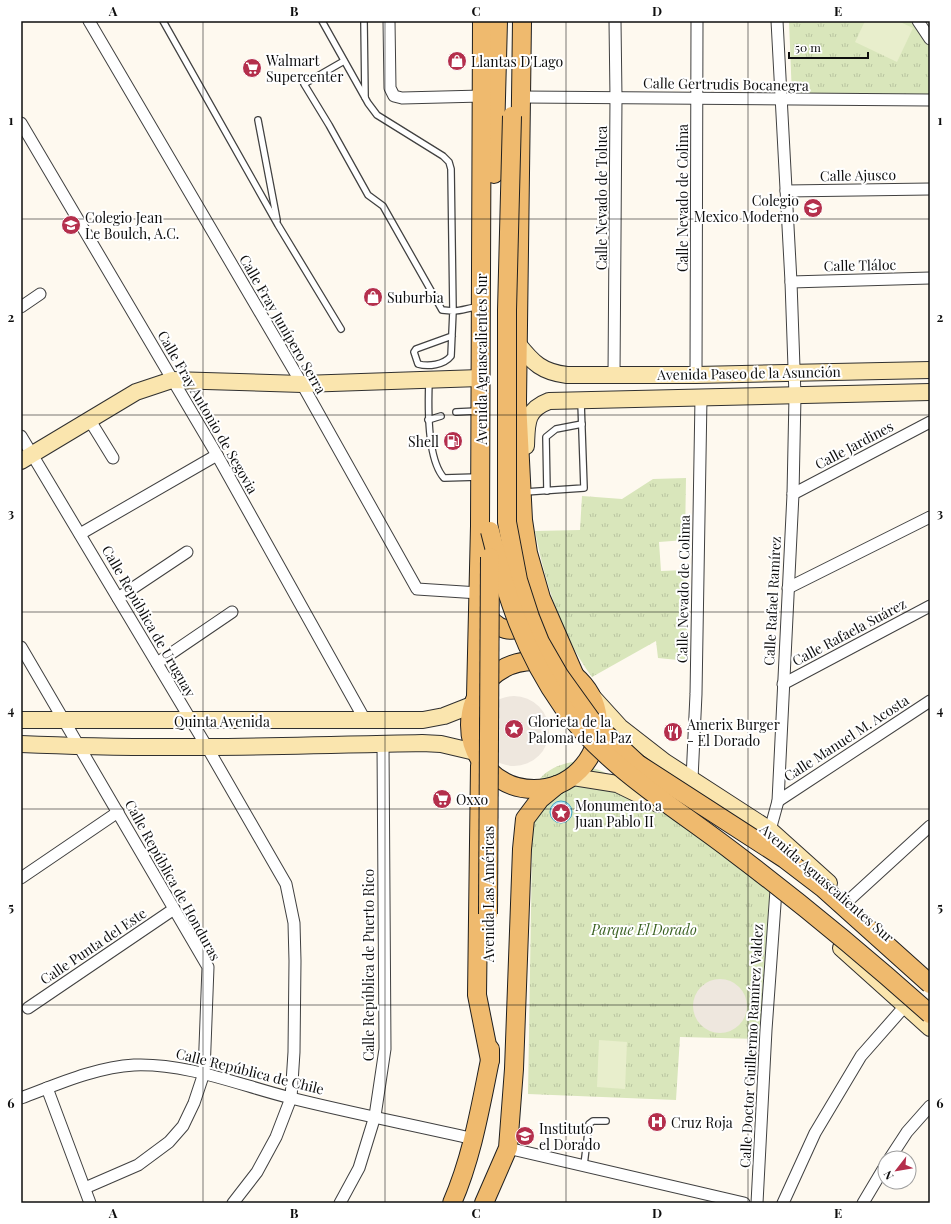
<svg xmlns="http://www.w3.org/2000/svg" width="951" height="1224" font-family="'Playfair Display',serif">
  <style>
    .grass { fill: url(#grass-tufts) }
    .pitch { fill: #e8eecc }
    .plaza { fill: #eee7de }
    .water { fill: #b7e6f2; stroke: #43a7c4 }
    .lines { fill: none; stroke-linecap: round; stroke-linejoin: round }
    .lane-casing { stroke: #414141; stroke-width: 8 }
    .street-casing { stroke: #414141; stroke-width: 13 }
    .secondary-casing { stroke: #303030; stroke-width: 18 }
    .primary-casing { stroke: #1f1f1f; stroke-width: 20 }
    .lane { stroke: #fff; stroke-width: 5.5 }
    .street { stroke: #fff; stroke-width: 11 }
    .secondary { stroke: #fae5ae; stroke-width: 16 }
    .primary { stroke: #efba6e; stroke-width: 18 }
    .primary-bridge-casing { stroke: #1f1f1f; stroke-width: 20; stroke-linecap: butt }
    .primary-bridge { stroke: #efba6e; stroke-width: 18 }
    .grid { fill: none; stroke: #0e0e0e; stroke-width: 1; stroke-opacity: 0.55 }
    .labels { text-anchor: middle; dominant-baseline: central; stroke-width: 4; stroke-linejoin: round; paint-order: stroke }
    .poi-label { font-size: 14px; fill: #0e0e0e; stroke: #fff; text-anchor: start }
    .street-label { font-size: 14px; fill: #0e0e0e; stroke: #fff }
    .park-label { font-size: 14px; font-style: italic; fill: #3a6122; stroke: #fff }
    .neatline { fill: none; stroke: #0e0e0e; stroke-width: 1.5 }
    .grid-label { font-size: 13px; text-anchor: middle; font-weight: bold; fill: #0e0e0e }
  </style>
  <defs>
    <pattern id="grass-tufts" width="24" height="20" patternUnits="userSpaceOnUse"><rect width="24" height="20" fill="#d9e6bb"/><path d="M3 7l-1-3M5 7V3M7 7l1-3M15 17l-1-3M17 17v-4M19 17l1-3" fill="none" stroke="#b9c4a0"/></pattern>
  </defs>
  <rect width="100%" height="100%" fill="#fef9ef"/>
  <g class="grass">
    <path d="M789 21H913L930 47V98L792 97Z"/>
    <path d="M686 478 685 540 659 542 661 571 686 570 688 661 658 658 656 641 592 677C561 635 545 582 535 531L580 530 582 496 622 499 653 479Z"/>
    <path d="M572 762 599 770 645 790 770 886 760 1039 680 1037 676 1100 528 1094 533 789C542 772 554 766 572 762Z"/>
  </g>
  <g class="pitch">
    <path d="M865 21H898L913 28 897 62 855 42Z"/>
    <path d="M599 1040 627 1042 625 1089 597 1087Z"/>
  </g>
  <g class="plaza">
    <circle cx="514" cy="731" r="35"/>
    <circle cx="720" cy="1006" r="27"/>
  </g>
  <circle class="water" cx="561" cy="812" r="11"/>
  <g class="lines">
    <defs>
      <g id="lane">
        <path d="M163 21 278 225 341 329"/>
        <path d="M322 21 368 103 377 115 443 156 449 162 451 169 453 311C463 311 470 307 479 307"/>
        <path d="M364 21 365 97"/>
        <path d="M344 61 304 84 329 125 368 195 383 206 442 310 453 311 451 356C444 365 428 367 418 364L414 352 416 349 452 336"/>
        <path d="M258 120 277 220"/>
        <path d="M429 382C428 407 427 459 444 478L478 477"/>
        <path d="M456 412 477 411"/>
        <path d="M428 420 441 416"/>
        <path d="M547 491 546 437 556 429 582 424"/>
        <path d="M525 492 584 488 581 402"/>
        <path d="M584 1165 589 1124 593 1121H606"/>
      </g>
      <g id="street">
        <path d="M89 21 302 384 417 589 479 593"/>
        <path d="M389 21 390 88 394 96 402 98 482 96"/>
        <path d="M918 21 930 39"/>
        <path d="M522 97 930 100"/>
        <path d="M21 123 217 455 365 720"/>
        <path d="M786 191 930 189"/>
        <path d="M791 282 930 278"/>
        <path d="M21 307 40 294"/>
        <path d="M614 375 616 98 615 21"/>
        <path d="M696 375 697 21"/>
        <path d="M89 419 113 458"/>
        <path d="M21 436 207 747 286 884 294 923 295 961 294 1052 291 1098 276 1137 257 1172 233 1203"/>
        <path d="M793 494 930 422"/>
        <path d="M80 534 217 455"/>
        <path d="M788 588 930 517"/>
        <path d="M118 598 187 552"/>
        <path d="M21 647 208 967 204 1073 194 1103 183 1126 169 1142 138 1165 85 1188"/>
        <path d="M157 663 232 612"/>
        <path d="M783 684 930 606"/>
        <path d="M692 779 696 694 701 398"/>
        <path d="M778 801 930 701"/>
        <path d="M770 830 778 801 793 494 795 396 791 282 777 21"/>
        <path d="M21 878 118 812"/>
        <path d="M848 901 930 826"/>
        <path d="M28 1008 174 909"/>
        <path d="M47 1088 90 1203"/>
        <path d="M21 1098C56 1085 96 1067 134 1065 188 1063 239 1085 291 1098 351 1113 413 1125 474 1139"/>
        <path d="M508 1148 744 1203"/>
        <path d="M890 1158 907 1132 930 1106"/>
        <path d="M340 1203 359 1168 375 1116 385 1049 383 744"/>
        <path d="M757 1203 766 1030 776 890"/>
        <path d="M783 1203 815 1133 861 1056 905 1006"/>
        <path d="M863 1203 885 1166"/>
      </g>
      <g id="secondary">
        <path d="M518 344C533 363 542 372 567 375H696L930 370"/>
        <path d="M526 446C527 424 525 410 549 401L930 392"/>
        <path d="M21 461 136 392 172 380 302 384 480 378"/>
        <path d="M590 694 620 727 665 762 770 830 829 883"/>
        <path d="M21 720H423L444 716 472 705"/>
        <path d="M21 744C155 750 289 746 422 743L441 744 475 752"/>
        <path d="M573 777 617 784 658 804"/>
        <path d="M841 948 930 1028"/>
      </g>
      <g id="primary">
        <path d="M522 21 517 401 523 520 528 553 541 598 575 676"/>
        <path d="M494 174 498 21"/>
        <path d="M484 609C494 630 515 638 532 619"/>
        <circle cx="534" cy="725" r="64"/>
        <path d="M476 696 480 526 482 21"/>
        <path d="M480 766 477 995 490 1060"/>
        <path d="M452 1203C472 1157 480 1109 490 1060V1049"/>
        <path d="M484 1203 508 1148 514 1069 522 849 525 819 540 799 557 785"/>
      </g>
    </defs>
    <use href="#lane" class="lane-casing"/>
    <use href="#street" class="street-casing"/>
    <use href="#secondary" class="secondary-casing"/>
    <use href="#primary" class="primary-casing"/>
    <use href="#lane" class="lane"/>
    <use href="#street" class="street"/>
    <use href="#secondary" class="secondary"/>
    <use href="#primary" class="primary"/>
    <defs>
      <g id="primary-bridge">
        <path d="M512 116 507 310V522L518 580 530 617 540 642 559 675 592 721 638 764 785 859 823 888 930 984"/>
        <path d="M490 531C506 595 524 652 563 707 604 765 676 808 732 851 801 903 866 957 930 1014"/>
        <path d="M488 914 490 557"/>
      </g>
    </defs>
    <use href="#primary-bridge" class="primary-bridge-casing"/>
    <use href="#primary-bridge" class="primary-bridge"/>
  </g>
  <path class="grid" d="M203 21V1203M385 21V1203M566 21V1203M748 21V1203M21 219H930M21 415H930M21 612H930M21 809H930M21 1005H930"/>
  <defs>
    <symbol id="shop-disc" viewBox="-11 -11 22 22"><circle r="9.5" fill="#b42f4c" stroke="#fff"/><path d="M-5-2.5h2.3a2.7 3.5 0 0 1 5.4 0H5L5.5 6h-11ZM-1.5-2.5h3a1.5 2.3 0 0 0-3 0Z" fill="#fff"/></symbol>
    <symbol id="supermarket-disc" viewBox="-11 -11 22 22"><circle r="9.5" fill="#b42f4c" stroke="#fff"/><path d="M-6-5.5h2.5l.6 2H6L4.5 2H-2.5L-4.4-4H-6ZM-1.5 3.2a1.3 1.3 0 1 0 .1 0ZM3 3.2a1.3 1.3 0 1 0 .1 0Z" fill="#fff"/></symbol>
    <symbol id="school-disc" viewBox="-11 -11 22 22"><circle r="9.5" fill="#b42f4c" stroke="#fff"/><path d="M0-5L7-2L0 1L-7-2ZM-4 1L0 2.5L4 1V4Q0 6-4 4Z" fill="#fff"/></symbol>
    <symbol id="fuel-disc" viewBox="-11 -11 22 22"><circle r="9.5" fill="#b42f4c" stroke="#fff"/><path d="M-5.5-6h7V0h2V4h1.3V-2.5L3-4.5l.8-.8L6-3V5H2.5V1h-1V6h-7ZM-4.2-4.7v3.2H.2V-4.7Z" fill="#fff"/></symbol>
    <symbol id="sight-disc" viewBox="-11 -11 22 22"><circle r="9.5" fill="#b42f4c" stroke="#fff"/><path d="M0-6L1.8-2.2L6-1.7L2.9 1.2L3.7 5.4L0 3.3L-3.7 5.4L-2.9 1.2L-6-1.7L-1.8-2.2Z" fill="#fff"/></symbol>
    <symbol id="restaurant-disc" viewBox="-11 -11 22 22"><circle r="9.5" fill="#b42f4c" stroke="#fff"/><path d="M-5-6h1v4h1v-4h1v4h1v-4h1v5L-1.5 .5V6h-2V.5L-5-1ZM5-6V6H3V1.5H1.5Q1.5-4 5-6Z" fill="#fff"/></symbol>
    <symbol id="hospital-disc" viewBox="-11 -11 22 22"><circle r="9.5" fill="#b42f4c" stroke="#fff"/><path d="M-5-5h3v3.5h4V-5h3V5h-3V1.5h-4V5h-3Z" fill="#fff"/></symbol>
    <symbol id="university-disc" viewBox="-11 -11 22 22"><circle r="9.5" fill="#b42f4c" stroke="#fff"/><path d="M0-5L7-2L0 1L-7-2ZM-4 1L0 2.5L4 1V4Q0 6-4 4Z" fill="#fff"/></symbol>
  </defs>
  <g fill-rule="evenodd">
    <use href="#shop-disc" x="446" y="50" width="22" height="22"/>
    <use href="#supermarket-disc" x="241" y="57" width="22" height="22"/>
    <use href="#school-disc" x="802" y="197" width="22" height="22"/>
    <use href="#school-disc" x="60" y="214" width="22" height="22"/>
    <use href="#shop-disc" x="362" y="286" width="22" height="22"/>
    <use href="#fuel-disc" x="442" y="430" width="22" height="22"/>
    <use href="#sight-disc" x="503" y="718" width="22" height="22"/>
    <use href="#restaurant-disc" x="662" y="721" width="22" height="22"/>
    <use href="#supermarket-disc" x="431" y="788" width="22" height="22"/>
    <use href="#sight-disc" x="550" y="802" width="22" height="22"/>
    <use href="#hospital-disc" x="646" y="1111" width="22" height="22"/>
    <use href="#university-disc" x="514" y="1125" width="22" height="22"/>
  </g>
  <g class="labels">
    <g class="poi-label">
      <text x="266" y="60">Walmart<tspan x="266" dy="16">Supercenter</tspan></text>
      <text x="471" y="61">Llantas D'Lago</text>
      <text x="799" y="200" text-anchor="end">Colegio<tspan x="799" dy="16">Mexico Moderno</tspan></text>
      <text x="85" y="217">Colegio Jean<tspan x="85" dy="16">Le Boulch, A.C.</tspan></text>
      <text x="387" y="297">Suburbia</text>
      <text x="439" y="441" text-anchor="end">Shell</text>
      <text x="528" y="721">Glorieta de la<tspan x="528" dy="16">Paloma de la Paz</tspan></text>
      <text x="687" y="724">Amerix Burger<tspan x="687" dy="16">- El Dorado</tspan></text>
      <text x="456" y="799">Oxxo</text>
      <text x="575" y="805">Monumento a<tspan x="575" dy="16">Juan Pablo II</tspan></text>
      <text x="671" y="1122">Cruz Roja</text>
      <text x="539" y="1128">Instituto<tspan x="539" dy="16">el Dorado</tspan></text>
    </g>
    <g class="street-label">
      <text transform="translate(726 84) rotate(1)">Calle Gertrudis Bocanegra</text>
      <text transform="translate(858 175) rotate(-1)">Calle Ajusco</text>
      <text transform="translate(601 198) rotate(-90)">Calle Nevado de Toluca</text>
      <text transform="translate(682 198) rotate(-90)">Calle Nevado de Colima</text>
      <text transform="translate(860 265) rotate(-1)">Calle Tláloc</text>
      <text transform="translate(283 324) rotate(60)">Calle Fray Junípero Serra</text>
      <text transform="translate(481 359) rotate(-90)">Avenida Aguascalientes Sur</text>
      <text transform="translate(749 373) rotate(-1)">Avenida Paseo de la Asunción</text>
      <text transform="translate(208 412) rotate(60)">Calle Fray Antonio de Segovia</text>
      <text transform="translate(854 445) rotate(-28)">Calle Jardines</text>
      <text transform="translate(683 589) rotate(-89)">Calle Nevado de Colima</text>
      <text transform="translate(772 601) rotate(-87)">Calle Rafael Ramírez</text>
      <text transform="translate(149 621) rotate(60)">Calle República de Uruguay</text>
      <text transform="translate(849 632) rotate(-28)">Calle Rafaela Suárez</text>
      <text x="222" y="721">Quinta Avenida</text>
      <text transform="translate(846 738) rotate(-33)">Calle Manuel M. Acosta</text>
      <text transform="translate(173 880) rotate(61)">Calle República de Honduras</text>
      <text transform="translate(827 883) rotate(41)">Avenida Aguascalientes Sur</text>
      <text transform="translate(488 894) rotate(-90)">Avenida Las Américas</text>
      <text transform="translate(93 946) rotate(-34)">Calle Punta del Este</text>
      <text transform="translate(368 965) rotate(-90)">Calle República de Puerto Rico</text>
      <text transform="translate(751 1046) rotate(-87)">Calle Doctor Guillermo Ramírez Valdez</text>
      <text transform="translate(250 1071) rotate(14)">Calle República de Chile</text>
    </g>
    <g class="park-label">
      <text x="644" y="929">Parque El Dorado</text>
    </g>
  </g>
  <rect width="951" height="1224" fill="none" stroke="#ffffff" stroke-width="44"/>
  <g transform="translate(897 1170) rotate(239)"><circle r="19" fill="#ffffff" stroke="#9f9f9f"/>
  <path d="M0-3L7 15L0 10L-7 15Z" fill="#b42f4c"/>
  <text y="-6" font-size="11" font-weight="bold" text-anchor="middle" fill="#0e0e0e">N</text>
  </g>
  <path d="M789 52v6h79v-6" fill="none" stroke="#0e0e0e" stroke-width="2"/>
  <text x="795" y="52" font-size="12" fill="#0e0e0e" stroke="#ffffff" stroke-width="3" paint-order="stroke">50 m</text>
  <rect x="22" y="22" width="907" height="1180" class="neatline"/>
  <g class="grid-label">
    <text x="113" y="16">A</text>
    <text x="294" y="16">B</text>
    <text x="476" y="16">C</text>
    <text x="657" y="16">D</text>
    <text x="838" y="16">E</text>
    <text x="11" y="125">1</text>
    <text x="940" y="125">1</text>
    <text x="11" y="322">2</text>
    <text x="940" y="322">2</text>
    <text x="11" y="518">3</text>
    <text x="940" y="518">3</text>
    <text x="11" y="715">4</text>
    <text x="940" y="715">4</text>
    <text x="11" y="912">5</text>
    <text x="940" y="912">5</text>
    <text x="11" y="1108">6</text>
    <text x="940" y="1108">6</text>
    <text x="113" y="1218">A</text>
    <text x="294" y="1218">B</text>
    <text x="476" y="1218">C</text>
    <text x="657" y="1218">D</text>
    <text x="838" y="1218">E</text>
  </g>
</svg>
